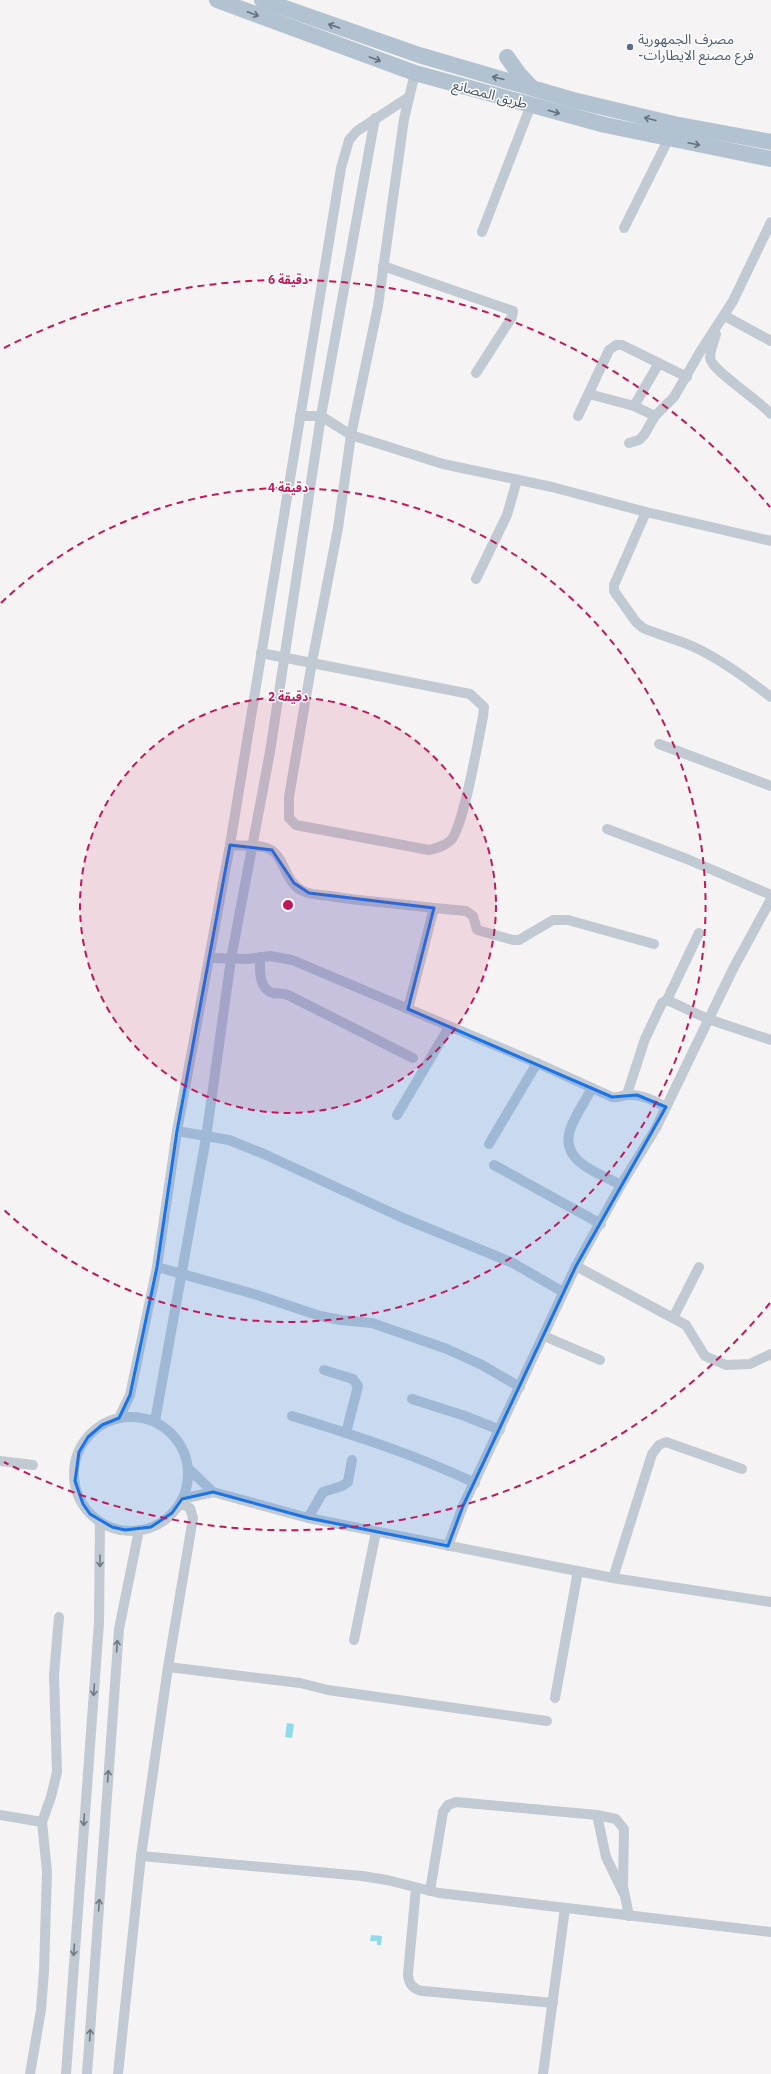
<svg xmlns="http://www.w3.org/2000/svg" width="771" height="2074" font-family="'IBM Plex Sans','Noto Sans Arabic',sans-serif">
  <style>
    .water { fill: #90daee }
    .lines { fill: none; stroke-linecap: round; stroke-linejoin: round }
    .minor { stroke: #c1cad2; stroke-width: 10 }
    .primary { stroke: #b3c2d1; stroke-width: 16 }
    .oneway { stroke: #64717d }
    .oneway2 { stroke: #6e7983 }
    .marked { fill: #1a73e8; fill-opacity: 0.2; stroke: #1a73e8; stroke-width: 3; stroke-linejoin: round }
    .ring { fill: none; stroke: #c2185b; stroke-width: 2; stroke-dasharray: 7 5 }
    .service-dot { fill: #5c6f8a; stroke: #fff; stroke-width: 1.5 }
    .labels { text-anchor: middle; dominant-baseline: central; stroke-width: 3; stroke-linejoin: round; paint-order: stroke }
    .service-label { font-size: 14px; fill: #4e5e75; stroke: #fff; text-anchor: start }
    .street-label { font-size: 14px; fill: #4a5661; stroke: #fff }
    .centre { fill: #c2185b; stroke: #fff; stroke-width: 2 }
    .ring-label { font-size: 12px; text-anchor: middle; font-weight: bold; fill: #c2185b; stroke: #fff; stroke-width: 3; stroke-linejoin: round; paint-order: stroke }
  </style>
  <rect width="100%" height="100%" fill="#f5f3f3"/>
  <g class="water">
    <path d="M287 1723 294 1724 292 1738 285 1737Z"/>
    <path d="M371 1935 382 1936 381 1945H377V1941H370Z"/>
  </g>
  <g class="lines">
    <g class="minor">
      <path d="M624 228 669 138"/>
      <path d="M482 232 531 105"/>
      <path d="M383 266 513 311 512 317 476 373"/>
      <path d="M725 316 771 341"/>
      <path d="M716 334C714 341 710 351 710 358 711 370 760 401 771 414"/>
      <path d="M589 394 634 406 655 416"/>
      <path d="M634 406 659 363"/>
      <path d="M300 416H321L351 435 443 464 552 487 646 512 771 541"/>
      <path d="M578 416 609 350 616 345H622L687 377"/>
      <path d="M629 443 639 440 644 435 655 416 674 397 700 352 733 301 771 222"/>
      <path d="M646 512 614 585V591L636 622 643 628C659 635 677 639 694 647 722 660 747 679 771 697"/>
      <path d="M476 579 507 515 517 480"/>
      <path d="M261 653 470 694 484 707 483 717C478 740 464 826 451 840 445 846 437 848 429 850L296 825 289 818V797L312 662 338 528 351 435 378 306 404 119 415 73"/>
      <path d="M659 744 771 786"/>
      <path d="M607 829 687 859 771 895"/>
      <path d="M230 845C240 846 256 845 264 847 286 852 282 881 303 891 311 895 321 895 330 896 364 902 399 903 434 908L408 1009"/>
      <path d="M434 908 466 911 473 916 477 930 513 940H519L553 920H568L654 944"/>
      <path d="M260 957C260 969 258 989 273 993 278 994 283 993 288 995L413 1058"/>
      <path d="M210 958 248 959 270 956 292 960 537 1063 612 1097C618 1098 623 1095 628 1095 642 1094 655 1101 666 1107"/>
      <path d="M667 1000 699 933"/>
      <path d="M592 1088C585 1102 575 1115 570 1130 560 1162 599 1173 621 1185"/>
      <path d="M627 1094 645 1039 662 1003 667 1000 708 1019 771 1040"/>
      <path d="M397 1115 449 1027"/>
      <path d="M177 1131 229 1140 264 1154 403 1218 513 1263 563 1292"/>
      <path d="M489 1144 537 1063"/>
      <path d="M494 1165 601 1224"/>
      <path d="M576 1266 686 1325 705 1356 726 1365 750 1364 771 1354"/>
      <path d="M157 1267 254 1294 320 1316 341 1320 372 1323 447 1349 482 1365 520 1387"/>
      <path d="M673 1318 699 1267"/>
      <path d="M544 1336 600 1360"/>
      <path d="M324 1370 353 1379 358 1386 346 1433"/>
      <path d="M412 1399 465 1416 500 1430"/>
      <path d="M292 1416C354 1435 416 1455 475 1483"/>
      <circle cx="131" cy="1474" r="57"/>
      <path d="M119 1418 130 1395 157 1267 177 1131 230 845 341 168 349 140 357 131 409 97"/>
      <path d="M155 1421 206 1138 231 959 270 752 321 416 375 118"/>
      <path d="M0 1461 33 1465"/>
      <path d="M188 1468 213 1492 308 1518 613 1578 771 1602"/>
      <path d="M182 1499 213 1492"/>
      <path d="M308 1518 323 1492 342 1486 348 1482 352 1460"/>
      <path d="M448 1546 463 1506 576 1266 621 1185 656 1128 733 969 771 899"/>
      <path d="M613 1578 652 1454 659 1445 666 1442 742 1469"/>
      <path d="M354 1640 376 1532"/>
      <path d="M168 1667 300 1683 328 1690 547 1721"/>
      <path d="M555 1698 578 1571"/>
      <path d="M0 1815 42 1822 47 1872 44 1971 41 2010 30 2074"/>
      <path d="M597 1815 606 1857 623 1892"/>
      <path d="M42 1822 51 1797 57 1772 54 1675 59 1617"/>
      <path d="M141 1856 362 1876 387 1880 439 1893 771 1932"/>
      <path d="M416 1888 408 1974C408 1984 414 1990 423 1991L553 2003"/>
      <path d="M430 1891 443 1812 448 1805 456 1802 597 1815 616 1819 624 1829 623 1886 629 1916"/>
      <path d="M66 2074 99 1623 100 1522"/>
      <path d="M87 2074 119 1629 139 1530"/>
      <path d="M118 2074 141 1856 168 1667 193 1518 190 1508 180 1503"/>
      <path d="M543 2074 565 1908"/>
    </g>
    <g class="primary">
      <path d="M217 0 415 73 605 125 771 159"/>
      <path d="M262 0 419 55 573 100 674 124 771 142"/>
      <path d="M507 57 519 74 532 88"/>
    </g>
  </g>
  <defs><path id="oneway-shaft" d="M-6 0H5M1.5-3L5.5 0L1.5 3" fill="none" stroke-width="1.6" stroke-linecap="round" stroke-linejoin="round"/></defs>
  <g class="oneway">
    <use href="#oneway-shaft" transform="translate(253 14) rotate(21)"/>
    <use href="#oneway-shaft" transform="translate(334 26) rotate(-161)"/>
    <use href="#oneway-shaft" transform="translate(375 59) rotate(20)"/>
    <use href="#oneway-shaft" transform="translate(498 78) rotate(-166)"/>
    <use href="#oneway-shaft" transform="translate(554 112) rotate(16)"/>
    <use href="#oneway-shaft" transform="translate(650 119) rotate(-166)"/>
    <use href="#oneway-shaft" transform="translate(694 144) rotate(12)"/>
  </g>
  <g class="oneway2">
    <use href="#oneway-shaft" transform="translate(100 1561) rotate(90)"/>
    <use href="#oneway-shaft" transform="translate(117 1646) rotate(-86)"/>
    <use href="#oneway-shaft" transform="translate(94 1690) rotate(94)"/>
    <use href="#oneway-shaft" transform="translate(108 1776) rotate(-86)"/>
    <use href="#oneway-shaft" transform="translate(84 1820) rotate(94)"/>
    <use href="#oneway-shaft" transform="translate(99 1905) rotate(-86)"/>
    <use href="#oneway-shaft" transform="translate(74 1950) rotate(94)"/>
    <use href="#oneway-shaft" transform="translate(90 2035) rotate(-86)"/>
  </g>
  <path class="marked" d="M230 845 272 850 294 883 309 893 434 908 408 1009 612 1097 637 1095 666 1107 576 1266 463 1506 448 1546 308 1518 213 1492 182 1499 172 1513 151 1527 125 1530 112 1527 90 1514 83 1504 75 1481 79 1452 88 1437 102 1425 119 1418 130 1395 157 1267 177 1131Z"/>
  <circle cx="288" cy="905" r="208" fill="#c2185b" fill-opacity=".12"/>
  <g class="ring">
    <circle cx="288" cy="905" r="208"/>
    <path d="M1 603A417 417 0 1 1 1 1207"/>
    <path d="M770 1303A625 625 0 0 1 4 1462M4 348A625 625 0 0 1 770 507"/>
  </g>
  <circle class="service-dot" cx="630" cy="47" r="4"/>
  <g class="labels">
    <g class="service-label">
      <text x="638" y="39">مصرف الجمهورية<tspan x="638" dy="16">-فرع مصنع الايطارات</tspan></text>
    </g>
    <g class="street-label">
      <text transform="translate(490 94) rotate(15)">طريق المصانع</text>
    </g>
  </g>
  <circle cx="288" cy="905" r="6" class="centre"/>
  <g class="ring-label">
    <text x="288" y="284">6 دقيقة</text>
    <text x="288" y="492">4 دقيقة</text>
    <text x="288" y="701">2 دقيقة</text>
  </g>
</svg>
